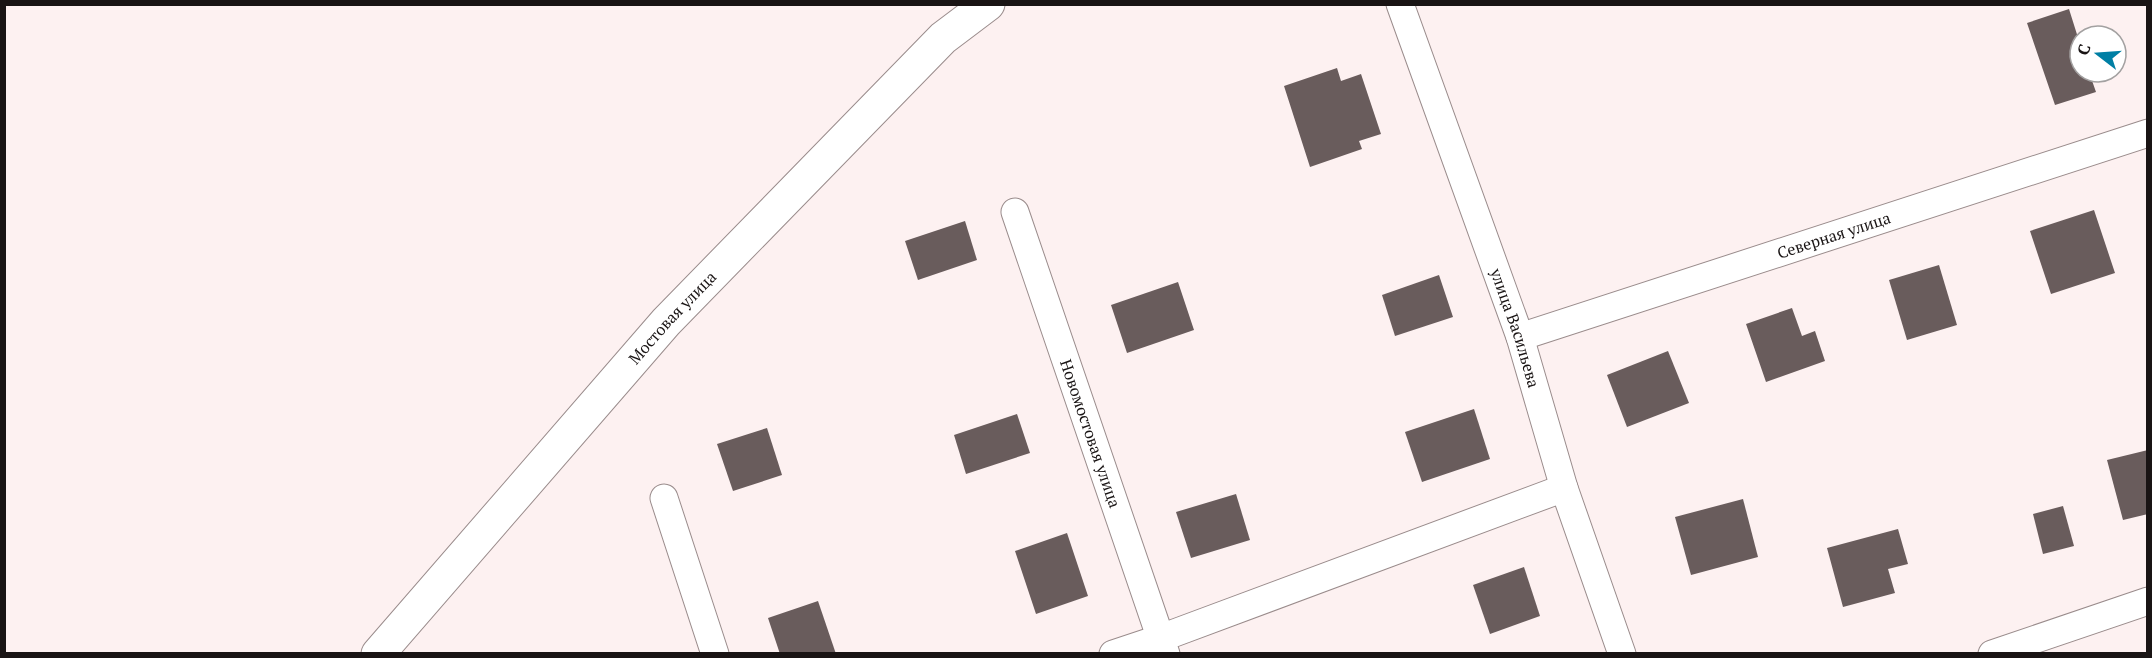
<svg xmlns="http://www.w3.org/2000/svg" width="2152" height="658" font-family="'PT Serif',serif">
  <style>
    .building { fill: #695c5c }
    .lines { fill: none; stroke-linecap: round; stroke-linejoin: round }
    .minor-casing { stroke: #9a8c8c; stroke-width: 29 }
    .secondary-casing { stroke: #9a8c8c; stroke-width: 35 }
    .minor { stroke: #fff; stroke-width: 27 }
    .secondary { stroke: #fff; stroke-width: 33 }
    .labels { text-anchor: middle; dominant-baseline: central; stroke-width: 6; stroke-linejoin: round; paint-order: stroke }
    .street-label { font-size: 16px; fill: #191414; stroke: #fff }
  </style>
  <rect width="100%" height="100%" fill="#fdf1f1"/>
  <g class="building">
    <path d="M2069 9 2080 44V72H2089L2096 92 2055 105 2027 23Z"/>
    <path d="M1337 68 1341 81 1361 74 1381 134 1359 141 1362 149 1310 167 1284 86Z"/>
    <path d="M2094 210 2115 273 2051 294 2030 231Z"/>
    <path d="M965 221 977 260 918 280 905 241Z"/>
    <path d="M1939 265 1957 325 1907 340 1889 280Z"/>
    <path d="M1439 275 1453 317 1395 336 1382 295Z"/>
    <path d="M1178 282 1194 330 1127 353 1111 305Z"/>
    <path d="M1792 308 1802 336 1815 331 1825 361 1766 382 1746 324Z"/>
    <path d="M1668 351 1689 403 1627 427 1607 375Z"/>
    <path d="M1474 409 1490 459 1422 482 1405 432Z"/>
    <path d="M1017 414 1030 453 966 474 954 435Z"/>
    <path d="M767 428 782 475 733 491 717 444Z"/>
    <path d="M2148 450V514L2123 520 2107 460Z"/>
    <path d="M1236 494 1250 540 1191 558 1176 512Z"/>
    <path d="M1743 499 1758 557 1691 575 1675 517Z"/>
    <path d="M2063 506 2074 546 2043 554 2033 514Z"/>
    <path d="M1898 529 1908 564 1888 569 1895 593 1843 607 1827 548Z"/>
    <path d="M1067 533 1088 596 1036 614 1015 551Z"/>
    <path d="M1524 567 1540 616 1490 634 1473 585Z"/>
    <path d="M818 601 836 654H780L768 618Z"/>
  </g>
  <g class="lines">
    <defs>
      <g id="minor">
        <path id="s1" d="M1400 4 1520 337 1564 488 1622 654"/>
        <path id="s2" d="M1015 212 1166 654"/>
        <path id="s3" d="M1520 337 2148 133"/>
        <path d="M664 498 715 654"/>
        <path d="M1113 654 1161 638 1564 488"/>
        <path d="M1992 654 2148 601"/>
      </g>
      <g id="secondary">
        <path id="s4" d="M378 654 666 322 943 38 988 4"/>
      </g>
    </defs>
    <use href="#minor" class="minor-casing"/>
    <use href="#secondary" class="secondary-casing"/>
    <use href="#minor" class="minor"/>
    <use href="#secondary" class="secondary"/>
  </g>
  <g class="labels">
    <g class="street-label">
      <text stroke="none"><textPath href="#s3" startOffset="330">Северная улица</textPath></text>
      <text stroke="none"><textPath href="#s4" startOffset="447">Мостовая улица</textPath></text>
      <text stroke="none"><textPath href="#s1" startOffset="344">улица Васильева</textPath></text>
      <text stroke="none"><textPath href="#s2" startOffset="234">Новомостовая улица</textPath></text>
    </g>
  </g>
  <rect width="2152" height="658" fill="none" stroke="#191414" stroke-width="12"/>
  <g transform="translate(2098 54) rotate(287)"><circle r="28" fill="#ffffff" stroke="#a3a1a1" stroke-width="1.5"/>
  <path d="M0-4.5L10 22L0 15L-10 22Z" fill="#007fa4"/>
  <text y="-9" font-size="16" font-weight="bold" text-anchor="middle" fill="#191414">С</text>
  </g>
</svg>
